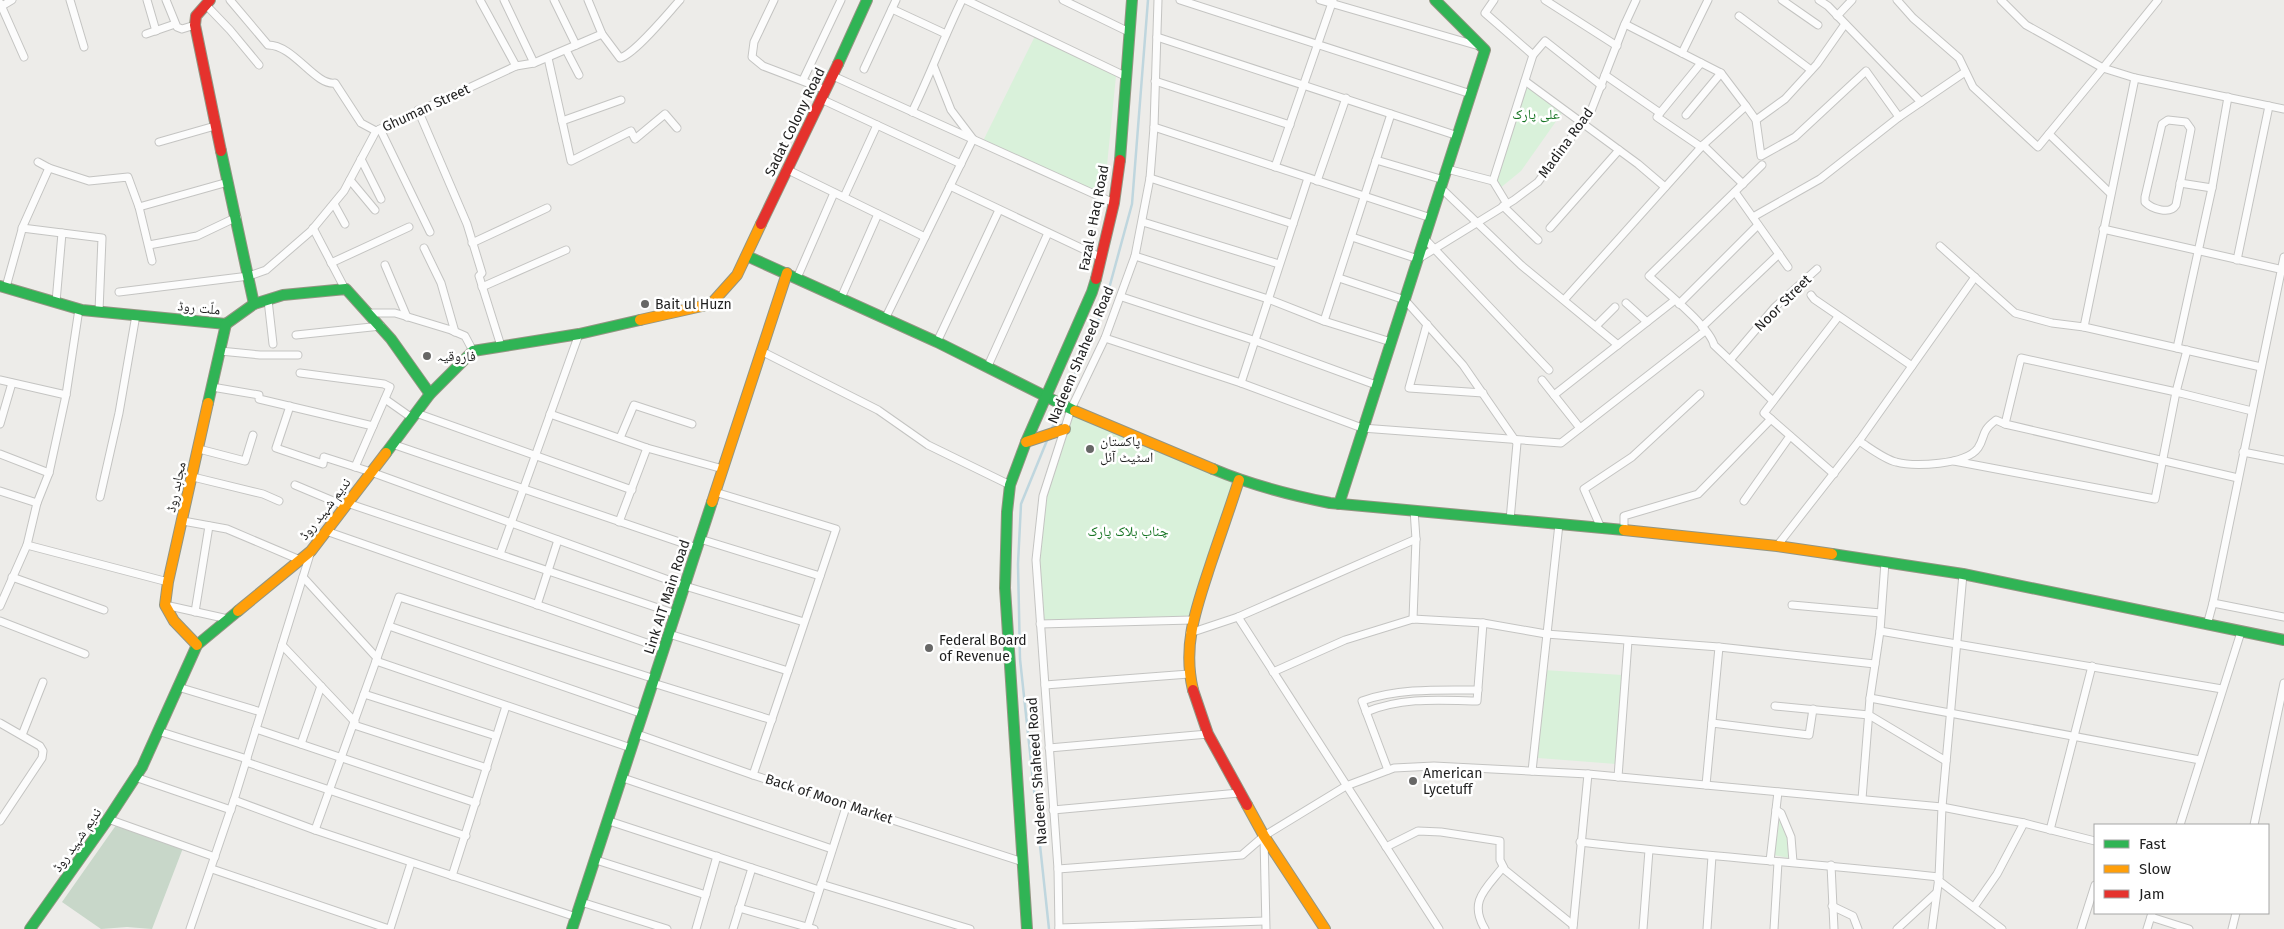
<svg xmlns="http://www.w3.org/2000/svg" width="2284" height="929" font-family="'Fira Sans','Noto Naskh Arabic',sans-serif">
  <style>
    .cemetery { fill: #c8d7c9 }
    .park { fill: #d9f1da }
    .lines { fill: none; stroke-linecap: round; stroke-linejoin: round }
    .stream { stroke: #bfd6de; stroke-width: 2.5 }
    .street-casing { stroke: #c4c4c2; stroke-width: 9 }
    .fast-casing { stroke: #939582; stroke-width: 12 }
    .slow-casing { stroke: #939582; stroke-width: 12 }
    .jam-casing { stroke: #939582; stroke-width: 12 }
    .street { stroke: #fcfcfc; stroke-width: 7 }
    .fast { stroke: #30b455; stroke-width: 10 }
    .slow { stroke: #ff9f0a; stroke-width: 10 }
    .jam { stroke: #e5322d; stroke-width: 10 }
    .poi-dot { fill: #676766; stroke: #fff; stroke-width: 2 }
    .labels { text-anchor: middle; dominant-baseline: central; stroke-width: 5; stroke-linejoin: round; paint-order: stroke }
    .street-label { font-size: 14px; fill: #1f1f1f; stroke: #fff }
    .park-label { font-size: 14px; fill: #167523; stroke: #fff }
    .poi-label { font-size: 14px; fill: #1f1f1f; stroke: #fff; text-anchor: start }
  </style>
  <rect width="100%" height="100%" fill="#edece9"/>
  <path class="cemetery" d="M119 821 183 848 152 929 127 927 101 929 62 902Z"/>
  <g class="park">
    <path d="M1036 34 1116 76 1104 195 983 141Z"/>
    <path d="M1525 79 1564 110 1521 171 1499 189 1493 181Z"/>
    <path d="M1071 409 1239 480 1192 620 1040 624 1036 560 1043 496Z"/>
    <path d="M1544 670 1622 675 1616 764 1538 758Z"/>
    <path d="M1780 817 1787 836 1789 858 1774 855Z"/>
  </g>
  <g class="lines">
    <g class="stream">
      <path d="M1063 403 1104 307 1132 204 1148 0"/>
      <path d="M1051 431 1060 408"/>
      <path d="M1048 438 1021 504 1018 564 1020 659 1049 929"/>
    </g>
    <defs>
      <g id="street">
        <path d="M70 0 84 47"/>
        <path d="M147 0 156 31"/>
        <path d="M166 0 177 27 182 29 195 25"/>
        <path d="M230 0 268 45C294 45 315 86 335 83L361 123 376 131"/>
        <path d="M480 0 516 66"/>
        <path d="M504 0 534 63"/>
        <path d="M554 0 576 45"/>
        <path d="M588 0 602 34 620 58C635 54 668 13 680 0"/>
        <path d="M774 0 754 42 752 57 763 66 826 90"/>
        <path d="M966 0 1127 77"/>
        <path d="M1063 0 1129 32"/>
        <path d="M1180 0 1471 94"/>
        <path d="M1320 0 1479 46"/>
        <path d="M1494 0 1485 13 1533 55 1493 181 1507 204"/>
        <path d="M1545 0 1617 46"/>
        <path d="M1782 0 1818 25"/>
        <path d="M1819 0 1828 6 1921 102"/>
        <path d="M1897 0 1913 18 1959 58 1973 87 2038 147 2103 68 2026 25 2001 0"/>
        <path d="M0 3 24 57"/>
        <path d="M206 5 230 30 259 65"/>
        <path d="M2 6 12 0"/>
        <path d="M892 9 946 34"/>
        <path d="M1739 16 1811 70"/>
        <path d="M1837 16 1852 0"/>
        <path d="M1625 24 1721 73 1746 106"/>
        <path d="M146 34 175 24"/>
        <path d="M1157 37 1458 136"/>
        <path d="M566 50 579 75"/>
        <path d="M1682 53 1708 0"/>
        <path d="M1533 55 1545 41 1602 86"/>
        <path d="M548 58 571 161 631 131 635 139 665 114 677 128"/>
        <path d="M864 69 896 0"/>
        <path d="M1605 75 1660 113 1701 63"/>
        <path d="M833 76 1114 203"/>
        <path d="M2135 78 2103 68 2158 0"/>
        <path d="M803 80 841 0"/>
        <path d="M1155 81 1290 125"/>
        <path d="M1525 81 1638 164 1665 187"/>
        <path d="M821 99 961 164"/>
        <path d="M418 110 467 224 482 273 479 276 501 346"/>
        <path d="M912 112C930 75 944 37 962 0"/>
        <path d="M1660 113 1657 117 1701 147"/>
        <path d="M1686 115 1721 73"/>
        <path d="M1756 120 1785 99 1817 64 1845 24"/>
        <path d="M2168 120 2186 122 2191 129 2176 205C2170 215 2152 209 2145 202V197L2162 124Z"/>
        <path d="M562 121 621 100"/>
        <path d="M1154 127 1431 218"/>
        <path d="M380 129 430 232"/>
        <path d="M2049 134 2110 193"/>
        <path d="M159 142 215 126"/>
        <path d="M1703 145 1743 184"/>
        <path d="M361 159 381 199"/>
        <path d="M1376 160 1444 180"/>
        <path d="M38 162 49 168 89 181 128 177 139 207 152 261"/>
        <path d="M1762 165 1649 276C1664 290 1710 327 1714 345L1773 401"/>
        <path d="M1275 167 1333 0"/>
        <path d="M786 169 925 237"/>
        <path d="M1447 169 1493 181"/>
        <path d="M1150 178 1293 224"/>
        <path d="M350 180 375 210"/>
        <path d="M1317 181 1346 98"/>
        <path d="M2180 183 2212 188"/>
        <path d="M950 186 1102 258"/>
        <path d="M1441 188 1521 265 1618 345"/>
        <path d="M1735 192 1788 267"/>
        <path d="M844 197 877 125"/>
        <path d="M334 204 345 224"/>
        <path d="M1503 206 1538 240"/>
        <path d="M139 207 228 182"/>
        <path d="M1753 217 1820 179 1899 117 1965 72"/>
        <path d="M1143 222 1279 264"/>
        <path d="M22 228 102 238 99 311"/>
        <path d="M313 228 345 289"/>
        <path d="M1550 228 1619 150"/>
        <path d="M2103 229 2284 270"/>
        <path d="M1352 237 1418 259 1514 200 1538 182 1591 111 1624 26 1636 0"/>
        <path d="M1425 239 1549 370"/>
        <path d="M472 243 547 208"/>
        <path d="M149 245 197 236 237 217"/>
        <path d="M1940 246 2015 313 2052 323 2084 327 2261 367"/>
        <path d="M424 248 441 283 455 332"/>
        <path d="M1135 256 1268 299 1324 321 1391 342"/>
        <path d="M2284 257 2213 603 2284 617"/>
        <path d="M2237 260 2269 106"/>
        <path d="M331 263 409 227"/>
        <path d="M385 265 407 317"/>
        <path d="M797 278 834 193"/>
        <path d="M1339 278 1405 300 1463 365 1517 443 1510 520"/>
        <path d="M6 287 23 226 49 168"/>
        <path d="M482 287 566 250"/>
        <path d="M119 292 249 276 266 270 311 231 344 191 376 131 516 66 534 63 602 34"/>
        <path d="M1811 295 1814 299 1912 366"/>
        <path d="M1122 297 1253 340 1376 385"/>
        <path d="M841 298 878 214"/>
        <path d="M268 300 273 344"/>
        <path d="M1564 300 1703 145 1746 106 1756 120 1761 156 1795 137 1866 71 1899 117"/>
        <path d="M56 302 62 233"/>
        <path d="M1626 303 1647 322"/>
        <path d="M1679 304 1758 225"/>
        <path d="M370 313H395L451 330 465 336 473 351"/>
        <path d="M885 319 973 139 951 110 934 67"/>
        <path d="M1324 321 1391 114"/>
        <path d="M1427 324 1409 388 1483 393"/>
        <path d="M1596 326 1615 307"/>
        <path d="M1702 327 1779 254"/>
        <path d="M2084 327 2135 78 2284 109"/>
        <path d="M296 335 381 326"/>
        <path d="M1105 338 1241 383 1362 428 1561 443 1705 331"/>
        <path d="M937 342 999 210"/>
        <path d="M2177 348 2212 188 2228 97"/>
        <path d="M220 351 260 355H298"/>
        <path d="M761 351 878 410 928 445 1010 485"/>
        <path d="M1730 360 1775 307 1817 269"/>
        <path d="M987 368 1048 233"/>
        <path d="M300 373 384 384 390 387 355 467"/>
        <path d="M0 380 66 395"/>
        <path d="M1542 380 1580 428"/>
        <path d="M1241 383 1308 178"/>
        <path d="M212 387 259 395V399L373 426"/>
        <path d="M1554 395 1675 300"/>
        <path d="M385 399 412 418"/>
        <path d="M290 406 276 448 323 464 324 457 371 472 685 586 804 622"/>
        <path d="M416 413 632 490"/>
        <path d="M550 414 647 448 723 469"/>
        <path d="M0 424 12 383"/>
        <path d="M2005 424 2021 358 2176 392 2252 411"/>
        <path d="M620 438 634 405 692 424"/>
        <path d="M1859 441C1870 448 1884 459 1896 462 1914 467 1966 465 1978 448 1986 436 1980 432 1996 420L2005 424 2238 478"/>
        <path d="M392 444 697 548"/>
        <path d="M199 449 245 461 253 435"/>
        <path d="M2243 452 2284 460"/>
        <path d="M0 454 49 473"/>
        <path d="M1954 461 2155 499 2176 392 2187 350"/>
        <path d="M1834 474 1764 413 1838 317"/>
        <path d="M193 477 263 494 279 501"/>
        <path d="M295 485 345 506"/>
        <path d="M0 491 37 503"/>
        <path d="M715 492 836 529 753 775"/>
        <path d="M100 497 119 413 136 315"/>
        <path d="M1744 501 1790 436"/>
        <path d="M347 503 676 614"/>
        <path d="M183 521 227 529 300 560"/>
        <path d="M619 522 647 448"/>
        <path d="M1601 528 1584 489 1632 457 1700 394"/>
        <path d="M1624 530V516L1698 494 1771 419"/>
        <path d="M326 531 664 649"/>
        <path d="M700 539 820 576"/>
        <path d="M27 545 168 582"/>
        <path d="M1777 546 1859 441 1975 277"/>
        <path d="M500 554 579 334"/>
        <path d="M12 577 104 610"/>
        <path d="M303 577 377 658"/>
        <path d="M165 605 228 619"/>
        <path d="M537 605 558 540"/>
        <path d="M1792 605 1881 613"/>
        <path d="M0 606 27 545 37 503 49 473 66 395 79 309"/>
        <path d="M195 612 209 526"/>
        <path d="M1238 617 1439 929"/>
        <path d="M1413 619 1416 539 1414 510"/>
        <path d="M0 621 85 654"/>
        <path d="M1040 624 1192 620"/>
        <path d="M2207 625 2213 603"/>
        <path d="M389 626 643 714"/>
        <path d="M1880 631 2222 689"/>
        <path d="M1190 633 1238 617 1416 539"/>
        <path d="M669 634 788 671"/>
        <path d="M282 645 355 722"/>
        <path d="M376 661 631 748"/>
        <path d="M1273 672 1345 640 1413 619 1483 623 1546 634 1719 647 1875 664"/>
        <path d="M653 683 772 720"/>
        <path d="M1045 685 1189 674"/>
        <path d="M178 687 261 712"/>
        <path d="M364 694 496 736"/>
        <path d="M1870 698 2200 760"/>
        <path d="M1775 706 1869 715 1946 761"/>
        <path d="M1366 712C1402 697 1439 700 1477 701L1483 623"/>
        <path d="M0 723 40 746 43 751 42 758 0 821"/>
        <path d="M1712 723 1809 735 1813 709"/>
        <path d="M354 725 487 768"/>
        <path d="M256 729 476 803"/>
        <path d="M158 731 247 759"/>
        <path d="M637 734 753 775 1023 862"/>
        <path d="M22 735 43 682"/>
        <path d="M301 744 321 686"/>
        <path d="M1049 748 1208 734"/>
        <path d="M246 762 466 836"/>
        <path d="M1388 770 1362 701C1399 688 1440 690 1478 690"/>
        <path d="M1532 771 1559 524"/>
        <path d="M135 777 231 810"/>
        <path d="M1618 777 1628 641"/>
        <path d="M623 778 832 849"/>
        <path d="M1706 785 1719 647"/>
        <path d="M1862 799 1870 698 1880 631 1885 562"/>
        <path d="M234 800 315 830 576 917"/>
        <path d="M1053 810 1239 793"/>
        <path d="M1776 810 1781 813 1791 837 1793 862"/>
        <path d="M108 819 215 857"/>
        <path d="M609 821 819 890"/>
        <path d="M2180 825 2241 632"/>
        <path d="M2254 825 2284 683"/>
        <path d="M315 830 399 597 655 679"/>
        <path d="M2050 830 2092 666"/>
        <path d="M1264 837 1266 929"/>
        <path d="M1580 842C1700 856 1819 864 1939 877"/>
        <path d="M1386 847 1418 831 1441 832 1500 841V860L1505 870 1573 925"/>
        <path d="M596 860 706 895"/>
        <path d="M1770 861 1778 792"/>
        <path d="M1831 865 1834 929"/>
        <path d="M212 869 389 929"/>
        <path d="M1058 869 1242 855 1264 836 1346 786 1394 768 1434 766 1588 774 1942 807 2024 823 2095 841"/>
        <path d="M452 876 506 706"/>
        <path d="M1938 880 2002 929"/>
        <path d="M821 884 970 929"/>
        <path d="M581 902 667 929"/>
        <path d="M1832 906 1853 916 1858 929"/>
        <path d="M1974 907 1997 874 2024 823"/>
        <path d="M739 908 814 929"/>
        <path d="M2151 917 2189 929"/>
        <path d="M1059 928 1265 921"/>
        <path d="M1573 928 1588 774"/>
        <path d="M190 929 234 800 311 551"/>
        <path d="M390 929 411 863"/>
        <path d="M696 929 717 856"/>
        <path d="M733 929 752 868"/>
        <path d="M807 929 847 804"/>
        <path d="M1059 929 1058 869 1036 560 1043 496 1071 409 1105 338 1135 256 1150 178 1154 127 1158 0"/>
        <path d="M1485 929C1468 901 1486 889 1503 867"/>
        <path d="M1643 929 1649 850"/>
        <path d="M1707 929 1712 856"/>
        <path d="M1774 929 1778 862"/>
        <path d="M1897 929 1936 893"/>
        <path d="M1932 929 1939 877 1942 807 1963 574"/>
        <path d="M2081 929 2095 885"/>
        <path d="M2147 929 2152 913"/>
        <path d="M2232 929 2236 913"/>
      </g>
      <g id="fast">
        <path d="M838 64 867 0"/>
        <path d="M221 151 254 304"/>
        <path d="M1120 160 1132 0"/>
        <path d="M747 256 937 342 1075 411"/>
        <path d="M0 286 82 310 226 324 254 304 283 295 346 289 391 339 430 394"/>
        <path d="M208 403 226 324"/>
        <path d="M386 453 430 394 473 351 579 334 640 320"/>
        <path d="M1213 469C1251 485 1290 495 1330 503L1624 530"/>
        <path d="M1339 504 1485 50 1435 0"/>
        <path d="M1832 554 1963 574 2284 640"/>
        <path d="M30 929 108 819 142 767 197 645 238 611"/>
        <path d="M572 929 712 502"/>
        <path d="M1027 929 1005 588 1007 512 1010 485 1026 442 1092 292 1096 279"/>
      </g>
      <g id="slow">
        <path d="M640 320 711 304 737 275 761 224"/>
        <path d="M1075 411 1213 469"/>
        <path d="M1026 442 1065 429"/>
        <path d="M712 502 787 273"/>
        <path d="M1624 530 1777 546 1832 554"/>
        <path d="M238 611 311 551 386 453"/>
        <path d="M197 645 174 621 165 605 168 582 208 403"/>
        <path d="M1193 690C1182 644 1197 606 1211 563 1220 536 1230 508 1239 480"/>
        <path d="M1247 805 1264 836 1325 929"/>
      </g>
      <g id="jam">
        <path d="M210 0 196 16 195 25 221 151"/>
        <path d="M761 224 838 64"/>
        <path d="M1096 279 1114 203 1120 160"/>
        <path d="M1193 690 1208 734 1247 805"/>
      </g>
    </defs>
    <use href="#street" class="street-casing"/>
    <use href="#fast" class="fast-casing"/>
    <use href="#slow" class="slow-casing"/>
    <use href="#jam" class="jam-casing"/>
    <use href="#street" class="street"/>
    <use href="#fast" class="fast"/>
    <use href="#slow" class="slow"/>
    <use href="#jam" class="jam"/>
  </g>
  <g class="poi-dot">
    <circle cx="645" cy="304" r="5"/>
    <circle cx="427" cy="356" r="5"/>
    <circle cx="1090" cy="449" r="5"/>
    <circle cx="929" cy="648" r="5"/>
    <circle cx="1413" cy="781" r="5"/>
  </g>
  <g class="labels">
    <g class="street-label">
      <text transform="translate(426 108) rotate(-25)">Ghuman Street</text>
      <text transform="translate(795 122) rotate(-64)">Sadat Colony Road</text>
      <text transform="translate(1566 143) rotate(-54)">Madina Road</text>
      <text transform="translate(1094 218) rotate(-79)">Fazal e Haq Road</text>
      <text transform="translate(1783 303) rotate(-45)">Noor Street</text>
      <text transform="translate(199 308) rotate(6)">ملّت روڈ</text>
      <text transform="translate(1081 355) rotate(-67)">Nadeem Shaheed Road</text>
      <text transform="translate(176 487) rotate(-78)">مجاہد روڈ</text>
      <text transform="translate(325 509) rotate(-52)">ندیم شہید روڈ</text>
      <text transform="translate(667 597) rotate(-72)">Link AIT Main Road</text>
      <text transform="translate(1037 771) rotate(-94)">Nadeem Shaheed Road</text>
      <text transform="translate(829 799) rotate(18)">Back of Moon Market</text>
      <text transform="translate(77 840) rotate(-55)">ندیم شہید روڈ</text>
    </g>
    <g class="park-label">
      <text x="1536" y="114">علی پارک</text>
      <text x="1128" y="531">چناب بلاک پارک</text>
    </g>
    <g class="poi-label">
      <text x="655" y="304">Bait ul Huzn</text>
      <text x="437" y="356">فاروقیہ</text>
      <text x="1100" y="441">پاکستان<tspan x="1100" dy="16">اسٹیٹ آئل</tspan></text>
      <text x="939" y="640">Federal Board<tspan x="939" dy="16">of Revenue</tspan></text>
      <text x="1423" y="773">American<tspan x="1423" dy="16">Lycetuff</tspan></text>
    </g>
  </g>
  <rect x="2094" y="824" width="175" height="90" fill="#ffffff" stroke="#a5a5a5"/>
  <rect x="2104" y="840" width="25" height="8" fill="#30b455" stroke="#a5a5a5"/>
  <text x="2139" y="849" font-size="15" fill="#1f1f1f">Fast</text>
  <rect x="2104" y="865" width="25" height="8" fill="#ff9f0a" stroke="#a5a5a5"/>
  <text x="2139" y="874" font-size="15" fill="#1f1f1f">Slow</text>
  <rect x="2104" y="890" width="25" height="8" fill="#e5322d" stroke="#a5a5a5"/>
  <text x="2139" y="899" font-size="15" fill="#1f1f1f">Jam</text>
</svg>
